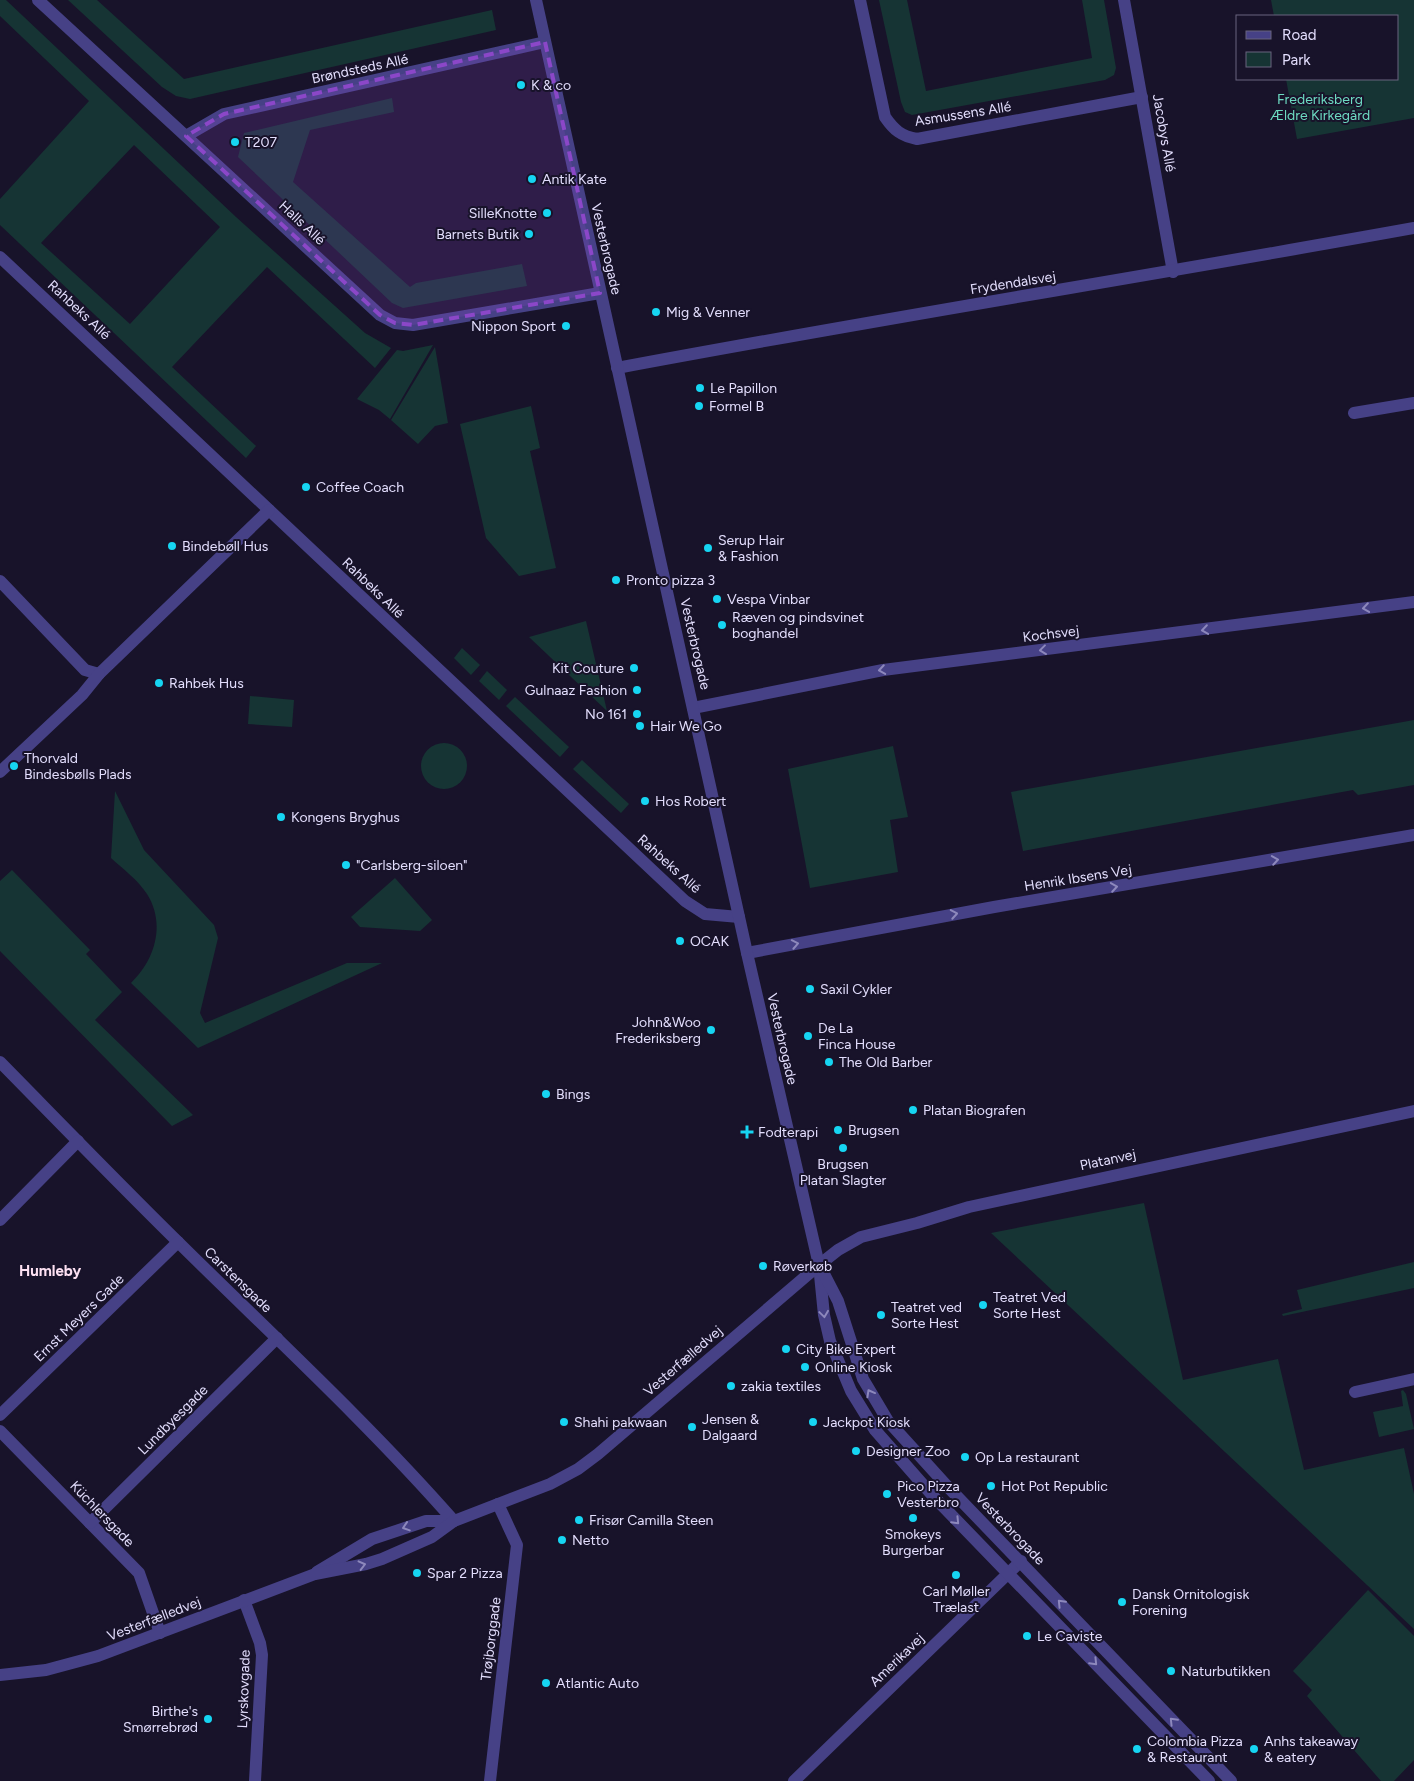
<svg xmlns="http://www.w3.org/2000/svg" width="1414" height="1781" font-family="Figtree,sans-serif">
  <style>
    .green { fill: #163434; fill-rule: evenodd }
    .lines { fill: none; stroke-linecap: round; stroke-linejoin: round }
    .minor { stroke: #464186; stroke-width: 12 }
    .tertiary { stroke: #464186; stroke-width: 12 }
    .oneway { stroke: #8d88bc }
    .marked { fill: #8b47c8; fill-opacity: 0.2; stroke: #8b47c8; stroke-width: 4; stroke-dasharray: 10 6; stroke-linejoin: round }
    .poi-dot { fill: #16d5f2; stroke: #18132a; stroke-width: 2 }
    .labels { text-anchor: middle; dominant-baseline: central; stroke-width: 4; stroke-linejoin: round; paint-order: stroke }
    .street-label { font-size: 14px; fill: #e3defd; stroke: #18132a }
    .poi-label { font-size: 14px; fill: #e3defd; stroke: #18132a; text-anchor: start }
    .park-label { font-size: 14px; fill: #6ddbc2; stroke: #18132a }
    .neighbourhood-label { font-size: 15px; font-weight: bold; fill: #fde0f2; stroke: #18132a }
  </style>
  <rect width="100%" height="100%" fill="#18132a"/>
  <g class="green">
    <path d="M0 0H6L236 217 365 333 391 348 375 368 267 267 172 367 256 446 246 458 0 225V199L89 101 0 16ZM134 145 220 227 130 324 41 243Z"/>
    <path d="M68 0H97L184 79 492 10 496 30 190 99 176 96 162 87Z"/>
    <path d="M879 0H907L926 91 1092 58 1082 0H1104L1116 68 1114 75 1105 80 912 115 905 112 901 102Z"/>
    <path d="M1271 0H1414V118L1297 139 1286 79H1398V16H1274Z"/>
    <path d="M392 98 394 112 310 130 293 182 410 287 416 283 522 264 527 286 403 308 392 303 238 157 244 133Z"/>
    <path d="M433 345 390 419 379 410 357 399 397 350 403 351Z"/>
    <path d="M435 347 448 423 435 426 418 444 391 420Z"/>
    <path d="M531 406 540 448 530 451 556 568 519 576 486 538 460 424Z"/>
    <path d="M586 621 607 711 529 637Z"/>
    <path d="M462 648 480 665 471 675 454 658Z"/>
    <path d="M487 671 507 690 499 700 479 681Z"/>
    <path d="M250 696 294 700 292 727 248 724Z"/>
    <path d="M515 697 569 747 560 757 506 706Z"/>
    <path d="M1414 720V785L1358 795 1353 790 1023 851 1011 792Z"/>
    <circle cx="444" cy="766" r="23"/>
    <path d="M893 746 908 817 890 820 898 872 810 888 788 769Z"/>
    <path d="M582 760 629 804 621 813 573 769Z"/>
    <path d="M115 791 144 850 214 925 218 938 200 1013 205 1023 347 963H382L198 1048 131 983C155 960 166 924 147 894 138 880 123 869 111 858Z"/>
    <path d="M12 870 90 950 86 954 122 992 95 1020 193 1115 172 1126 0 951V881Z"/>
    <path d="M395 878 432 920 420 931 360 927 351 917Z"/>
    <path d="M1144 1203 1183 1380 1278 1359 1304 1470 1404 1448 1414 1494V1629L991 1233Z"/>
    <path d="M1414 1262V1288L1283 1316 1282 1314 1302 1309 1297 1290Z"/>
    <path d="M1403 1390 1406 1394 1414 1429 1379 1437 1373 1412 1403 1406 1401 1391Z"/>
    <path d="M1368 1590 1414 1636V1760L1394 1781H1381L1307 1696 1312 1690 1293 1671Z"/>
  </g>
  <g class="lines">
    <g class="minor">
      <path d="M38 0 380 315 395 323 413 325 600 293"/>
      <path d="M860 0 885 117C894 130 901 136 917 139L1142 97"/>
      <path d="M1124 0 1173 272"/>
      <path d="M186 136 224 114 545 42"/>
      <path d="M0 257 685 901 705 914 739 917"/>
      <path d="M617 368C882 318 1149 276 1414 228"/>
      <path d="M1354 413 1414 403"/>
      <path d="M0 581 85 670 99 674 269 510"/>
      <path d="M693 708 883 670 1414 602"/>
      <path d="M0 772 82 695 99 674"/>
      <path d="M747 953 994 907 1414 835"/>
      <path d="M0 1062C59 1122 118 1183 178 1242 271 1334 368 1423 454 1521"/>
      <path d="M0 1220 78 1141"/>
      <path d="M819 1265 838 1250 861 1237 917 1223 969 1207 1414 1111"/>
      <path d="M1355 1392 1414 1379"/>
      <path d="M0 1415 178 1242"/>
      <path d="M0 1431 139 1573 160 1633"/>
      <path d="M90 1523 277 1338"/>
      <path d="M244 1600 260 1643 262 1655 255 1781"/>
      <path d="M490 1781 517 1545 498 1504"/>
      <path d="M794 1781 1021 1561"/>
    </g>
    <g class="tertiary">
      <path d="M536 0 747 953 819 1265 824 1315 830 1341 851 1391 875 1430 933 1496 1209 1781"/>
      <path d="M822 1270 838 1301 863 1379 888 1421 947 1486 1231 1781"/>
      <path d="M317 1572 372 1539 426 1521H454"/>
      <path d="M0 1675 46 1670 98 1656 315 1574 366 1564 382 1559 432 1537 454 1521 550 1484 578 1469 598 1454 819 1265"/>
    </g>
  </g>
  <defs><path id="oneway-chevron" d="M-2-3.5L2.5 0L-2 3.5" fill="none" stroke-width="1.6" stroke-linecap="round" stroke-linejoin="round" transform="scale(1.25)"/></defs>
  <g class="oneway">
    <use href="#oneway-chevron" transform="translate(1366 608) rotate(172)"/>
    <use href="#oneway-chevron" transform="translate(1205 630) rotate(172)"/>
    <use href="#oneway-chevron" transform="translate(1043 650) rotate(173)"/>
    <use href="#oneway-chevron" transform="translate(882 670) rotate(171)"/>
    <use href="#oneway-chevron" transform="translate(1275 860) rotate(-9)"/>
    <use href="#oneway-chevron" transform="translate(1114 887) rotate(-9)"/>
    <use href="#oneway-chevron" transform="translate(954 914) rotate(-10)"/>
    <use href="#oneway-chevron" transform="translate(795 944) rotate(-11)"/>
    <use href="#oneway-chevron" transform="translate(824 1314) rotate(82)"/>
    <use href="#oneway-chevron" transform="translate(870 1393) rotate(-119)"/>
    <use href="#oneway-chevron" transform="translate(956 1521) rotate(46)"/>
    <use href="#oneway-chevron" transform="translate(406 1527) rotate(162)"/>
    <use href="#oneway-chevron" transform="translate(362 1565) rotate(-14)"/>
    <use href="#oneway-chevron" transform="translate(1061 1603) rotate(-134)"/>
    <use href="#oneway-chevron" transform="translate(1094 1662) rotate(46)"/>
    <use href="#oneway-chevron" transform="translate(1173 1721) rotate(-134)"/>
  </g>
  <path class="marked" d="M545 42 600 293 413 325 395 323 380 315 186 136 224 114Z"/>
  <g class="poi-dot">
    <circle cx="521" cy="85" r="5"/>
    <circle cx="235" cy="142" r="5"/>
    <circle cx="532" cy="179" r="5"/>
    <circle cx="547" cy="213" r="5"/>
    <circle cx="529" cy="234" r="5"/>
    <circle cx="656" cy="312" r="5"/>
    <circle cx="566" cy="326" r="5"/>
    <circle cx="700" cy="388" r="5"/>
    <circle cx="699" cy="406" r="5"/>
    <circle cx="306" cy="487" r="5"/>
    <circle cx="172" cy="546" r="5"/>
    <circle cx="708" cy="548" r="5"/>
    <circle cx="616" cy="580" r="5"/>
    <circle cx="717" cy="599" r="5"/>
    <circle cx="722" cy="625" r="5"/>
    <circle cx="634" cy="668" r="5"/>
    <circle cx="159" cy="683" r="5"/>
    <circle cx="637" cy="690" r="5"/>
    <circle cx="637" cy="714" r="5"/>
    <circle cx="640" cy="726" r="5"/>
    <circle cx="14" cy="766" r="5"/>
    <circle cx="645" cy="801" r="5"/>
    <circle cx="281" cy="817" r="5"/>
    <circle cx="346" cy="865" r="5"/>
    <circle cx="680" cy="941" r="5"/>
    <circle cx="810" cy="989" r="5"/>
    <circle cx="711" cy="1030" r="5"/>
    <circle cx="808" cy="1036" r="5"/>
    <circle cx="829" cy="1062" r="5"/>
    <circle cx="546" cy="1094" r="5"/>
    <circle cx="913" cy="1110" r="5"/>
    <circle cx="838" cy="1130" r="5"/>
    <path d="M744.5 1124.5h5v5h5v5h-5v5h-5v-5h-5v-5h5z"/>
    <circle cx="843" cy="1148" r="5"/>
    <circle cx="763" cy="1266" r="5"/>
    <circle cx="983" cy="1305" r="5"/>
    <circle cx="881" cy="1315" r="5"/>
    <circle cx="786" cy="1349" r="5"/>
    <circle cx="805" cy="1367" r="5"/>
    <circle cx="731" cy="1386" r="5"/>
    <circle cx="564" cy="1422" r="5"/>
    <circle cx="813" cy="1422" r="5"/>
    <circle cx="692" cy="1427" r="5"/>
    <circle cx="856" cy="1451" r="5"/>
    <circle cx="965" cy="1457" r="5"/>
    <circle cx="991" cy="1486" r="5"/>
    <circle cx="887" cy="1494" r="5"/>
    <circle cx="913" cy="1518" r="5"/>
    <circle cx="579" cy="1520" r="5"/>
    <circle cx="562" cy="1540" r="5"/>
    <circle cx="417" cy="1573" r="5"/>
    <circle cx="956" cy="1575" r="5"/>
    <circle cx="1122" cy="1602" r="5"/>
    <circle cx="1027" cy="1636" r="5"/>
    <circle cx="1171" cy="1671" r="5"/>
    <circle cx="546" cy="1683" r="5"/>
    <circle cx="208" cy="1719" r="5"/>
    <circle cx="1137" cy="1749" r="5"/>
    <circle cx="1254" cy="1749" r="5"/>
  </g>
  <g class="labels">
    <g class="street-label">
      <text transform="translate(360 69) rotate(-12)">Brøndsteds Allé</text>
      <text transform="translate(963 114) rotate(-9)">Asmussens Allé</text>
      <text transform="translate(1164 133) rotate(80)">Jacobys Allé</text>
      <text transform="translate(302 223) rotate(43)">Halls Allé</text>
      <text transform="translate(606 249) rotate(77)">Vesterbrogade</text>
      <text transform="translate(1013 283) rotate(-9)">Frydendalsvej</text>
      <text transform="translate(79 310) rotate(43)">Rahbeks Allé</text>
      <text transform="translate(373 588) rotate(44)">Rahbeks Allé</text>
      <text transform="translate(1051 634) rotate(-7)">Kochsvej</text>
      <text transform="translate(695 644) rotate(77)">Vesterbrogade</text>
      <text transform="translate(669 864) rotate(42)">Rahbeks Allé</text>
      <text transform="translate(1078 878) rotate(-9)">Henrik Ibsens Vej</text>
      <text transform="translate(782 1039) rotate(77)">Vesterbrogade</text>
      <text transform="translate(1108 1160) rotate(-12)">Platanvej</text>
      <text transform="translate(238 1280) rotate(44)">Carstensgade</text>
      <text transform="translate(79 1318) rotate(-44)">Ernst Meyers Gade</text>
      <text transform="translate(683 1361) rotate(-41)">Vesterfælledvej</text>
      <text transform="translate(173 1420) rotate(-45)">Lundbyesgade</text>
      <text transform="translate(102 1514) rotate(46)">Küchlersgade</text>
      <text transform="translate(1010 1529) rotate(46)">Vesterbrogade</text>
      <text transform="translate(154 1619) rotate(-21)">Vesterfælledvej</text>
      <text transform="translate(491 1639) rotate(-83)">Trøjborggade</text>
      <text transform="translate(897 1660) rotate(-44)">Amerikavej</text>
      <text transform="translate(244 1689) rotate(-88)">Lyrskovgade</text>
    </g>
    <g class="poi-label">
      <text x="531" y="85">K &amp; co</text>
      <text x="245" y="142">T207</text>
      <text x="542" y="179">Antik Kate</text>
      <text x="537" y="213" text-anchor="end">SilleKnotte</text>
      <text x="519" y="234" text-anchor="end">Barnets Butik</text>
      <text x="666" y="312">Mig &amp; Venner</text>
      <text x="556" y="326" text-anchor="end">Nippon Sport</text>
      <text x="710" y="388">Le Papillon</text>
      <text x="709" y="406">Formel B</text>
      <text x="316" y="487">Coffee Coach</text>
      <text x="718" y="540">Serup Hair<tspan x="718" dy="16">&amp; Fashion</tspan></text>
      <text x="182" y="546">Bindebøll Hus</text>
      <text x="626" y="580">Pronto pizza 3</text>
      <text x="727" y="599">Vespa Vinbar</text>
      <text x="732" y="617">Ræven og pindsvinet<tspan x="732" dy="16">boghandel</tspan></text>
      <text x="624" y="668" text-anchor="end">Kit Couture</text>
      <text x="169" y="683">Rahbek Hus</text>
      <text x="627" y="690" text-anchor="end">Gulnaaz Fashion</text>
      <text x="627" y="714" text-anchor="end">No 161</text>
      <text x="650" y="726">Hair We Go</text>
      <text x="24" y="758">Thorvald<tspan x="24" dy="16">Bindesbølls Plads</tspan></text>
      <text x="655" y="801">Hos Robert</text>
      <text x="291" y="817">Kongens Bryghus</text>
      <text x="356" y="865">"Carlsberg-siloen"</text>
      <text x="690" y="941">OCAK</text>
      <text x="820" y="989">Saxil Cykler</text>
      <text x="701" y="1022" text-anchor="end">John&amp;Woo<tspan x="701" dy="16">Frederiksberg</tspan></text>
      <text x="818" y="1028">De La<tspan x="818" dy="16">Finca House</tspan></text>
      <text x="839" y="1062">The Old Barber</text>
      <text x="556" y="1094">Bings</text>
      <text x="923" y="1110">Platan Biografen</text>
      <text x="848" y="1130">Brugsen</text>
      <text x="758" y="1132">Fodterapi</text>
      <text x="843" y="1164" text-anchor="middle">Brugsen<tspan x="843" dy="16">Platan Slagter</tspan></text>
      <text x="773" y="1266">Røverkøb</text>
      <text x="993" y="1297">Teatret Ved<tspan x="993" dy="16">Sorte Hest</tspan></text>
      <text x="891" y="1307">Teatret ved<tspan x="891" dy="16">Sorte Hest</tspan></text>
      <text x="796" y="1349">City Bike Expert</text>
      <text x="815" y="1367">Online Kiosk</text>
      <text x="741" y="1386">zakia textiles</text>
      <text x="702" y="1419">Jensen &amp;<tspan x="702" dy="16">Dalgaard</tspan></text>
      <text x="574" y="1422">Shahi pakwaan</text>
      <text x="823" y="1422">Jackpot Kiosk</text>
      <text x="866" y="1451">Designer Zoo</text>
      <text x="975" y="1457">Op La restaurant</text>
      <text x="897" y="1486">Pico Pizza<tspan x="897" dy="16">Vesterbro</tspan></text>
      <text x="1001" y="1486">Hot Pot Republic</text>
      <text x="589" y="1520">Frisør Camilla Steen</text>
      <text x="913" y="1534" text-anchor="middle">Smokeys<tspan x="913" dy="16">Burgerbar</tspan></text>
      <text x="572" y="1540">Netto</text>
      <text x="427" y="1573">Spar 2 Pizza</text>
      <text x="956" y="1591" text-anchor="middle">Carl Møller<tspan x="956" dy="16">Trælast</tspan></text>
      <text x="1132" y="1594">Dansk Ornitologisk<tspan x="1132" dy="16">Forening</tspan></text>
      <text x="1037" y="1636">Le Caviste</text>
      <text x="1181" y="1671">Naturbutikken</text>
      <text x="556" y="1683">Atlantic Auto</text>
      <text x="198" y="1711" text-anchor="end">Birthe's<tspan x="198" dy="16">Smørrebrød</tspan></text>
      <text x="1147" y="1741">Colombia Pizza<tspan x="1147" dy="16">&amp; Restaurant</tspan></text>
      <text x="1264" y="1741">Anhs takeaway<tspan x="1264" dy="16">&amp; eatery</tspan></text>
    </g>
    <g class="park-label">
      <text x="1320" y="99">Frederiksberg<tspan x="1320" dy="16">Ældre Kirkegård</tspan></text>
    </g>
    <g class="neighbourhood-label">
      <text x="50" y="1271">Humleby</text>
    </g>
  </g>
  <rect x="1236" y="15" width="162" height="65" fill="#18132a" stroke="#69647e"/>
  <rect x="1246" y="31" width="25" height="8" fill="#464186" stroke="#69647e"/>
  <text x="1282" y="40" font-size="15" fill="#e3defd">Road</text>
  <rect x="1246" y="52" width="25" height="15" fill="#163434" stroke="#69647e"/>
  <text x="1282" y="65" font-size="15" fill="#e3defd">Park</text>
</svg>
